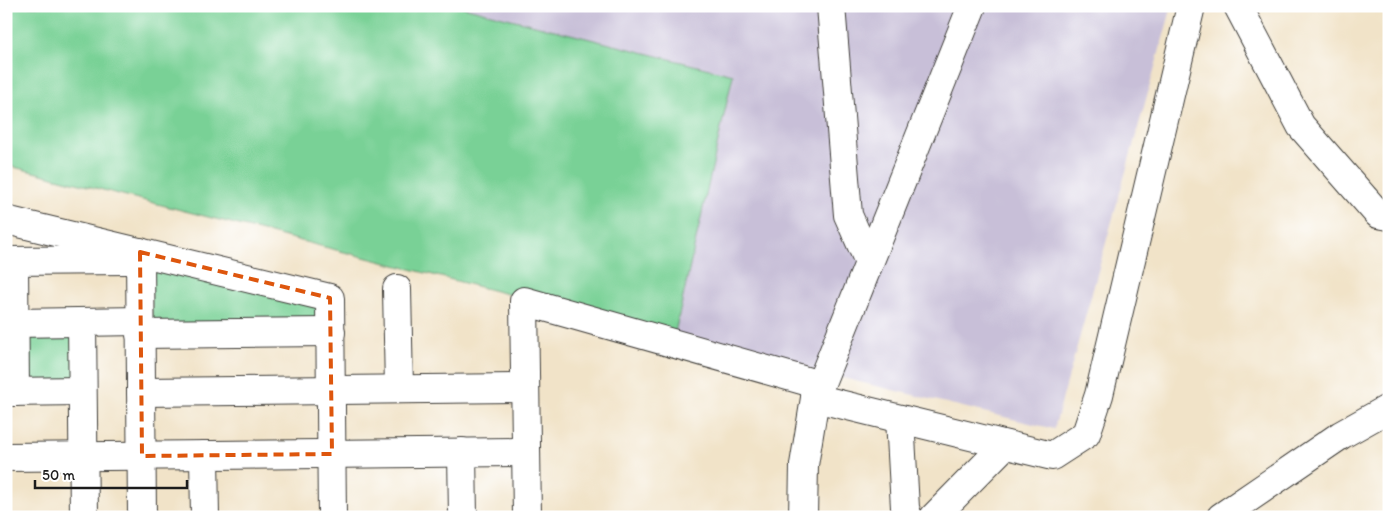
<svg xmlns="http://www.w3.org/2000/svg" width="1395" height="523" font-family="Itim,sans-serif">
  <style>
    .industrial { fill: #c8bfd8 }
    .green { fill: #79d196; stroke: #4a7659 }
    .lines { fill: none; stroke-linecap: round; stroke-linejoin: round }
    .minor-casing { stroke: #3c3a36; stroke-width: 30 }
    .minor { stroke: #fff; stroke-width: 28 }
    .marked { fill: none; stroke: #de560d; stroke-width: 4; stroke-dasharray: 10 6; stroke-linejoin: round }
  </style>
  <rect width="100%" height="100%" fill="#fff"/>
  <filter id="ink" filterUnits="userSpaceOnUse"><feTurbulence type="fractalNoise" baseFrequency=".02" numOctaves="2"/><feDisplacementMap in="SourceGraphic" scale="10" xChannelSelector="R" yChannelSelector="G"/><feConvolveMatrix kernelMatrix="1 2 1 2 8 2 1 2 1" color-interpolation-filters="sRGB"/></filter>
  <filter id="wash" filterUnits="userSpaceOnUse"><feTurbulence type="fractalNoise" baseFrequency=".0096" numOctaves="4" result="noise"/><feDisplacementMap in="SourceGraphic" scale="20" xChannelSelector="R" yChannelSelector="G"/><feGaussianBlur stdDeviation="1.12" result="paint"/><feColorMatrix in="noise" values="0 0 0 0 0 0 0 0 0 0 0 0 0 0 0 0 0 1.4 0 .05"/><feComposite in="paint" operator="in"/></filter>
  <g filter="url(#wash)">
    <rect width="100%" height="100%" fill="#f1e3c8"/>
    <path class="industrial" d="M459 6H1172L1054 429 674 337Z"/>
    <g class="green">
      <path d="M6 6H459L733 75 674 337 6 165Z"/>
      <path d="M151 260 323 303 324 325H152Z"/>
      <path d="M76 324 77 388 22 390 21 325Z"/>
    </g>
  </g>
  <g filter="url(#ink)">
    <g class="lines">
      <defs>
        <g id="minor">
          <path d="M831 6 848 215 869 262"/>
          <path d="M1238 6 1301 126 1378 214 1389 216"/>
          <path d="M6 220 330 298 332 517"/>
          <path d="M140 252 142 517"/>
          <path d="M6 261 130 260"/>
          <path d="M14 261 15 392"/>
          <path d="M397 289 399 389"/>
          <path d="M82 322 84 517"/>
          <path d="M15 323 140 321"/>
          <path d="M140 334 331 332"/>
          <path d="M6 392 82 391"/>
          <path d="M141 392 525 388"/>
          <path d="M815 398 972 6"/>
          <path d="M900 419 905 508 908 517"/>
          <path d="M462 452 463 517"/>
          <path d="M204 455 205 517"/>
          <path d="M6 457 526 452"/>
          <path d="M527 517 524 301 820 385"/>
          <path d="M803 517 804 465 815 398 1052 456 1086 434 1099 395 1191 6"/>
          <path d="M934 517 1005 445"/>
          <path d="M1221 517 1341 435 1389 408"/>
        </g>
      </defs>
      <use href="#minor" class="minor-casing"/>
      <use href="#minor" class="minor"/>
    </g>
  </g>
  <path class="marked" d="M140 252 330 298 332 454 142 456Z"/>
  <rect width="1395" height="523" fill="none" stroke="#fff" stroke-width="25"/>
  <path d="M35 480v8h152v-8" fill="none" stroke="#1c1c1c" stroke-width="2.5"/>
  <text x="42" y="480" font-size="15" fill="#1c1c1c" stroke="#ffffff" stroke-width="4" paint-order="stroke">50 m</text>
</svg>
